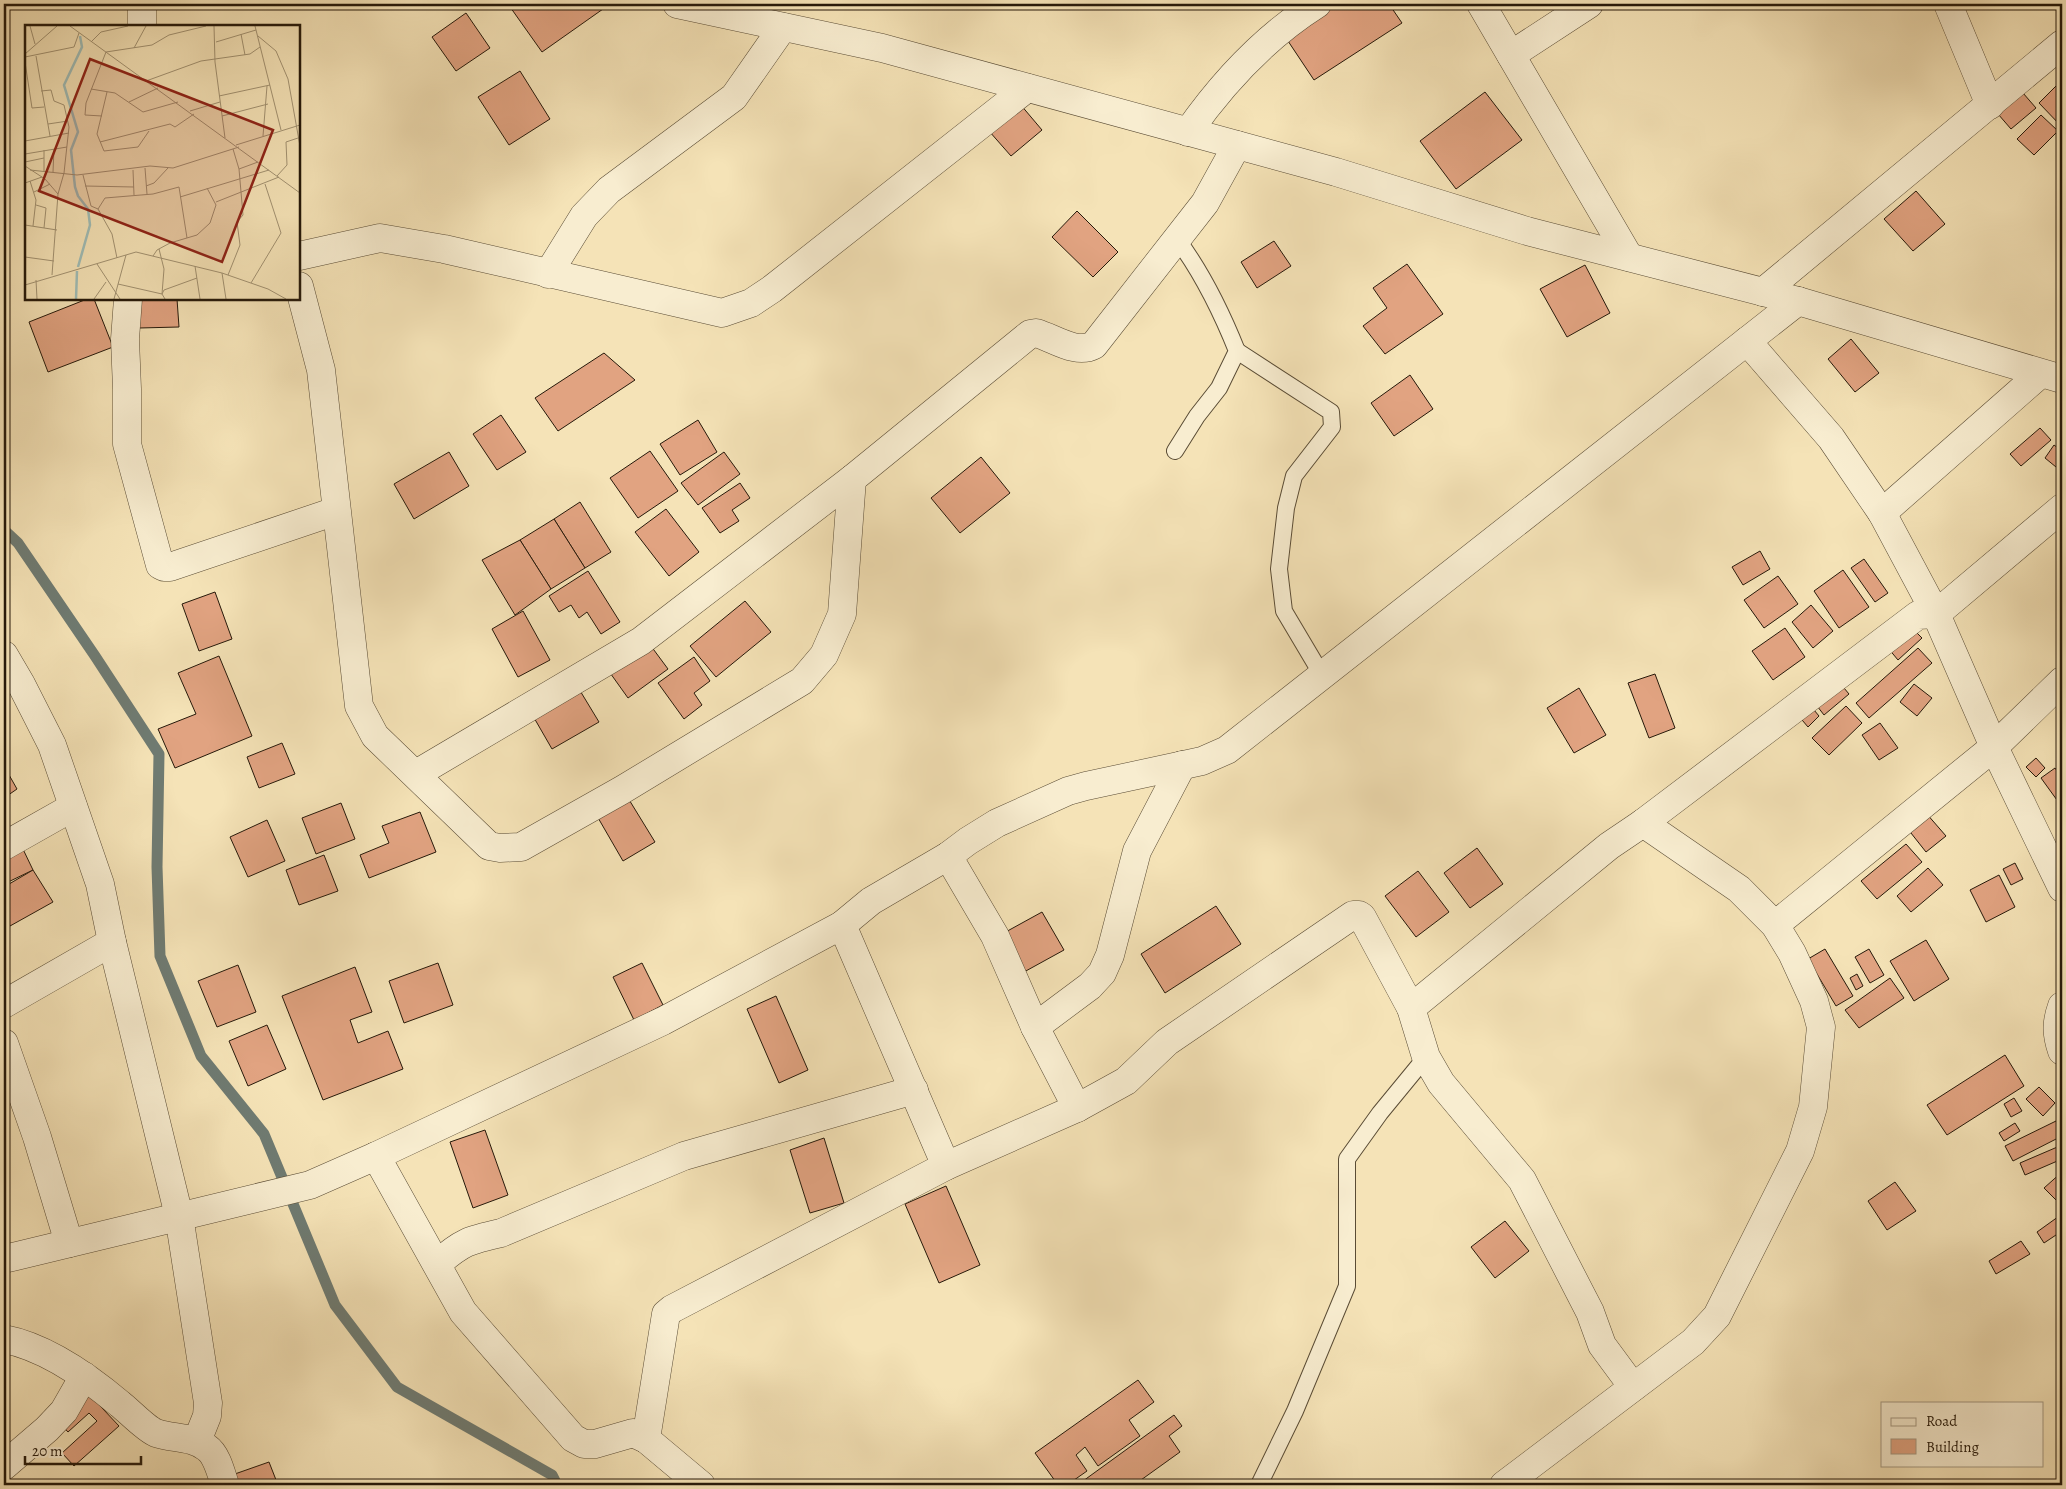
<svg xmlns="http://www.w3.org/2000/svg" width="2066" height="1489" font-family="Alegreya,serif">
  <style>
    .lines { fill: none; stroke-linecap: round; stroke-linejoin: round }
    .stream { stroke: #6f7b72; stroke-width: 11 }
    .building { fill: #e1a381; stroke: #26190a }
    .service-casing { stroke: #5a4c35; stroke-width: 18 }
    .minor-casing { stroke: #5a4c35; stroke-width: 29 }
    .service { stroke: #f8edd0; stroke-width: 16 }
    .minor { stroke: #f8edd0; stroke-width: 28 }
    .inset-river { fill: none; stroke: #9fbdb7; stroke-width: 2.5 }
    .inset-road { fill: none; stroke: #a29272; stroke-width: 1 }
    .view { fill: #8f2418; fill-opacity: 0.15; stroke: #8f2418; stroke-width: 2.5 }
    .inset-edge { fill: none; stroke: #26190a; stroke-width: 2.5 }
  </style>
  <rect width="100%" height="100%" fill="#f5e3b7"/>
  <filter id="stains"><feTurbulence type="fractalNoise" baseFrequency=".004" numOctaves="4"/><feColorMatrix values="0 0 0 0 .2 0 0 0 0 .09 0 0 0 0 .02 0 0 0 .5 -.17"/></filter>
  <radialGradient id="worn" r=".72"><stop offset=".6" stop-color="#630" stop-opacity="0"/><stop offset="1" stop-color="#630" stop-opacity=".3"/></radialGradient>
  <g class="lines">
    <path class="stream" d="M4 530 18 543 95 656 159 754 157 867 160 956 201 1056 264 1134 335 1305 397 1387 552 1475 557 1485"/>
  </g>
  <g class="building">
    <path d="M508 4H599L603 9 542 52Z"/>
    <path d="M1333 4H1389L1402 23 1314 80 1284 35Z"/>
    <path d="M466 13 490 48 456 71 432 37Z"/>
    <path d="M520 71 550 119 509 145 478 97Z"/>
    <path d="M2062 80V127L2039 103Z"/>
    <path d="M1485 92 1522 140 1456 189 1420 141Z"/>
    <path d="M2023 93 2036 108 2011 129 1998 114Z"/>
    <path d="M1020 104 1042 130 1011 156 989 131Z"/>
    <path d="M2041 115 2058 131 2034 155 2017 139Z"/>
    <path d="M1916 191 1945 224 1913 251 1884 219Z"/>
    <path d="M1077 211 1118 252 1093 277 1052 237Z"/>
    <path d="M1274 241 1291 266 1257 288 1241 262Z"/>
    <path d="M1407 264 1443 314 1385 354 1363 326 1387 308 1373 288Z"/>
    <path d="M1585 265 1610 313 1567 337 1540 289Z"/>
    <path d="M87 299H94L113 347 48 372 29 322Z"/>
    <path d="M138 299H177L179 327 139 328Z"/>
    <path d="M1851 339 1879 373 1855 392 1828 359Z"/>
    <path d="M604 353 635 380 558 431 535 398Z"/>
    <path d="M1410 375 1433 409 1394 436 1371 403Z"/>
    <path d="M501 415 526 452 497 470 473 434Z"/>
    <path d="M698 420 717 452 680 475 660 444Z"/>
    <path d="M2040 428 2051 440 2021 466 2010 454Z"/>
    <path d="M2054 445 2062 451V458L2056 467 2045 458Z"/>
    <path d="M650 451 678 491 638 518 610 478Z"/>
    <path d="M449 452 469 486 414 519 394 484Z"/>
    <path d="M724 452 740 474 698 505 681 483Z"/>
    <path d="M981 457 1010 493 960 533 931 498Z"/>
    <path d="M740 483 750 498 732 510 739 521 720 533 702 508Z"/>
    <path d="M580 502 611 552 585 568 554 519Z"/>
    <path d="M666 509 699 552 669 576 635 532Z"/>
    <path d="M554 519 585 568 551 589 520 540Z"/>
    <path d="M520 540 551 589 515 615 482 560Z"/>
    <path d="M1760 551 1770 569 1743 585 1732 567Z"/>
    <path d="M1864 559 1888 593 1875 602 1851 568Z"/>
    <path d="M1843 570 1869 607 1839 628 1814 591Z"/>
    <path d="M588 571 620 622 601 634 587 612 579 618 571 605 559 612 549 596Z"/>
    <path d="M1778 576 1798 604 1764 628 1744 600Z"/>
    <path d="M215 592 232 639 199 651 182 604Z"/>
    <path d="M745 601 771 632 716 677 690 646Z"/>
    <path d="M1811 605 1833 631 1813 648 1792 622Z"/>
    <path d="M523 611 550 660 518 677 492 629Z"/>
    <path d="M1911 627 1922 638 1898 660 1888 648Z"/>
    <path d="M1785 628 1805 657 1773 680 1752 651Z"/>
    <path d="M648 642 668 669 628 698 608 670Z"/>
    <path d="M1918 648 1932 663 1869 718 1856 703Z"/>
    <path d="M219 656 252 736 175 768 158 729 196 714 178 673Z"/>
    <path d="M694 657 710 681 694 693 702 705 684 719 658 683Z"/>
    <path d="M1655 674 1675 728 1649 738 1628 683Z"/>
    <path d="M1839 682 1849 694 1824 715 1814 702Z"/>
    <path d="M1914 684 1932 698 1917 716 1900 702Z"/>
    <path d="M1579 688 1606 735 1574 753 1547 708Z"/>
    <path d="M579 689 599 722 552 749 533 716Z"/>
    <path d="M1809 704 1819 716 1808 727 1797 714Z"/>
    <path d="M1846 706 1862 723 1829 755 1812 738Z"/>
    <path d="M1880 723 1898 748 1879 760 1862 735Z"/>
    <path d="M282 743 295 774 259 788 247 757Z"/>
    <path d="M2036 758 2045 768 2036 777 2026 767Z"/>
    <path d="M4 766 17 789 4 798Z"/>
    <path d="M2055 768 2062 778V807L2041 778Z"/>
    <path d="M628 798 655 842 623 861 597 816Z"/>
    <path d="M341 803 355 839 316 854 302 818Z"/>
    <path d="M420 812 436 852 369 878 360 855 389 843 382 826Z"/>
    <path d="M1926 813 1946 836 1926 852 1907 828Z"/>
    <path d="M267 820 285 861 248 877 230 837Z"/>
    <path d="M1906 844 1922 862 1877 899 1861 881Z"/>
    <path d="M21 845 33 870 4 884V853Z"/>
    <path d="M1477 848 1503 884 1470 908 1444 873Z"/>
    <path d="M324 855 338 891 299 905 286 870Z"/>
    <path d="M2015 863 2023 879 2011 885 2003 869Z"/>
    <path d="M1928 868 1943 885 1911 912 1897 896Z"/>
    <path d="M33 870 53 902 10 926 4 913V887Z"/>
    <path d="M1418 871 1449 912 1416 937 1385 896Z"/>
    <path d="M1999 875 2015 907 1986 922 1970 890Z"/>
    <path d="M1216 906 1241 944 1165 993 1141 954Z"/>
    <path d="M1042 912 1064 950 1024 972 1002 934Z"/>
    <path d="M1926 940 1949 979 1914 1001 1890 961Z"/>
    <path d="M1825 949 1853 996 1836 1006 1808 959Z"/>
    <path d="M1869 949 1884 975 1870 983 1855 957Z"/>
    <path d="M438 963 453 1005 404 1023 389 981Z"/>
    <path d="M642 963 663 1005 634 1020 613 977Z"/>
    <path d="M238 965 256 1012 217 1027 198 981Z"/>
    <path d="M355 967 372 1012 350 1020 358 1043 388 1031 403 1069 323 1100 282 996Z"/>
    <path d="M1857 974 1863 986 1856 990 1850 978Z"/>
    <path d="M1890 978 1904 998 1859 1028 1845 1010Z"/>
    <path d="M776 996 808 1070 779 1083 747 1009Z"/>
    <path d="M267 1025 286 1069 248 1086 229 1041Z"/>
    <path d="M2005 1055 2024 1086 1947 1135 1927 1105Z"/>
    <path d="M2039 1087 2055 1103 2043 1116 2026 1099Z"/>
    <path d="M2014 1098 2022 1111 2011 1117 2004 1104Z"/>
    <path d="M2056 1121 2062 1136 2013 1161 2005 1146Z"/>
    <path d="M2015 1123 2020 1131 2004 1141 1999 1133Z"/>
    <path d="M485 1130 508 1195 473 1208 450 1142Z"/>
    <path d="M824 1138 844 1203 810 1213 790 1150Z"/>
    <path d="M2062 1145V1159L2025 1175 2020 1163Z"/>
    <path d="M2062 1172V1197L2057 1201 2044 1188Z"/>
    <path d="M1895 1182 1916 1211 1887 1230 1868 1201Z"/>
    <path d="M946 1186 980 1265 939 1283 905 1204Z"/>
    <path d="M2062 1214V1231L2044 1243 2037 1232Z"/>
    <path d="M1505 1221 1529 1251 1495 1278 1471 1247Z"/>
    <path d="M2021 1241 2030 1254 1996 1274 1989 1261Z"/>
    <path d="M1138 1380 1154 1402 1129 1420 1140 1436 1098 1466 1085 1447 1076 1455 1087 1471 1067 1485H1058L1035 1453Z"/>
    <path d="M87 1392 119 1426 74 1466 62 1453 97 1421 89 1413 68 1432 57 1420Z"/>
    <path d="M1174 1415 1182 1426 1169 1436 1180 1452 1134 1485H1086L1083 1481Z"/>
    <path d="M269 1462 278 1485H236L232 1475Z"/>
  </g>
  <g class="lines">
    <defs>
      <g id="service">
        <path d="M1237 351 1331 412 1332 427 1294 476 1286 508 1279 569 1284 611 1322 675"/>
        <path d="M1175 451 1197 416 1219 388 1237 351C1221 311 1203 274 1177 239"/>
        <path d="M1259 1485 1295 1411 1347 1286V1159L1380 1113 1426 1057"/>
      </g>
      <g id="minor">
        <path d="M142 4V26"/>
        <path d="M677 4 882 48 1336 172 1527 231 1798 301 2062 379"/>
        <path d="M1481 4 1629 257"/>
        <path d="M1948 4 1990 105"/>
        <path d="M1511 55 1589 4"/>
        <path d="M1188 132C1223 82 1265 37 1317 4"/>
        <path d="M299 256 380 238 444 249 722 313 751 303 772 289 1027 88"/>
        <path d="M548 274 584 216 609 190 734 97 783 27"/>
        <path d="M299 286 321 370 359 706 375 736 489 846 500 848 521 847 622 790 802 681 824 655 842 614 852 479"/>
        <path d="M1763 292 2062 44"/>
        <path d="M128 299 125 339 127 389V444L160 565 164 567H170L336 511"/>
        <path d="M1747 341 1831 438 1882 513 1936 614 1994 747 2062 888"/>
        <path d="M1882 513 2040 374"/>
        <path d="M4 655 21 684 52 745 100 884 112 942 179 1216 208 1403 207 1416 197 1441"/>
        <path d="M416 774 641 641 852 479 1030 334 1036 333C1054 338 1076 355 1094 345L1205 203 1237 145"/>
        <path d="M4 846 73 807"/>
        <path d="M948 856 995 936 1035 1027 1077 1108"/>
        <path d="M842 925 946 1166"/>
        <path d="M1775 925 1994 747 2062 681"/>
        <path d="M4 1004 112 942"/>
        <path d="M2062 1006C2056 1023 2056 1033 2062 1051"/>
        <path d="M1411 1008 1609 846 1643 823 1918 615 1936 614 2062 508"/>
        <path d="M1035 1027 1090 986 1102 973 1110 955 1137 851 1182 765"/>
        <path d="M4 1043 37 1137 69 1243"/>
        <path d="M376 1156 463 1312 573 1438 584 1444H595L633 1433 646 1439 701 1485"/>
        <path d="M4 1259 310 1185 376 1156 663 1021 842 925 871 901 948 856 968 841 997 823 1068 791 1086 786 1202 761 1227 750 1798 301"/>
        <path d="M437 1264C462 1242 469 1240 501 1233L684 1156 914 1090"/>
        <path d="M4 1339C46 1347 88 1377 120 1404 129 1411 146 1429 156 1433 173 1439 192 1436 207 1448 217 1455 221 1473 225 1485"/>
        <path d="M646 1439 666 1314 672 1309 946 1166 1077 1108 1126 1081 1167 1042 1353 915H1359L1362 917 1411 1008 1426 1057 1441 1083 1522 1180 1590 1312 1602 1345 1633 1387"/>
        <path d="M4 1466 47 1429 64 1411 84 1376"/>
        <path d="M1504 1485 1693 1342 1717 1316 1800 1151 1813 1107 1821 1027 1814 1001 1792 953 1775 925 1739 889 1643 823"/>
      </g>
    </defs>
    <use href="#service" class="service-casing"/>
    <use href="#minor" class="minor-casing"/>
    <use href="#service" class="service"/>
    <use href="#minor" class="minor"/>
  </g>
  <g transform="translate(25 25)">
    <rect width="275" height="275" fill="#f5e3b7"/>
    <path class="inset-river" d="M53 242 65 200 63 184 53 171 50 162 46 125 53 107 39 60 57 22 55 11M51 274 52 246"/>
    <path class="inset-road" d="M5 1 10 19M45 1 275 168M189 1 190 37 200 113M230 1 256 105M216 9 220 30M233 11 251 26 263 54 275 121M66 17 76 7 103 1M191 17 231 5M109 23 121 1M0 29 32 1M11 31 25 111M0 32 49 22 54 8M0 37 7 83 19 82M121 56 176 36 225 29 235 22M66 64 90 68 118 87 153 77M16 66 26 65 29 76 39 80 44 102 39 148 33 169 27 250M82 67 72 109 79 126 113 122 124 106M194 71 245 60M104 77 133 63M165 86 195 77M77 91 60 90 61 78 81 27 127 20 144 10 181 1M197 91 243 79M23 99 43 96M238 111 242 61M0 116 44 108M75 117 145 99 150 102 169 89M211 120 275 100M19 125V146M0 129 42 122M0 137 19 133M0 141 20 154 33 169M120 143 122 169M214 144 233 137M5 145 52 150 125 141 148 143 214 122M108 145 109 170M28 147 29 124M58 150 66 181 73 184 87 209 92 233M252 151 262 140 261 117 273 113M5 156 11 175 8 201M0 158 17 152M60 161 109 162M121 161 129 158 143 143M9 167 25 159M155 172 244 145M191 177 254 152M11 180 21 183 19 203M73 184 80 173 128 169 154 162 162 213M0 200 32 205M134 224 139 244 137 269M128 231 132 225 145 218 172 210 185 198 191 180 182 163M0 232 29 236M72 239 95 274M170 241 175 274M197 248 201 274M203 250 215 220 212 197 218 190 214 144 208 124M11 255 12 274M226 258 256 208 240 159M93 259 137 269 140 274M0 260 111 227 197 248 243 264 261 274M137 269 139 265 172 253M69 274 81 257M89 274 101 230"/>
    <path class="view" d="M65 34 248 105 197 237 14 166Z"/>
    <rect width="275" height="275" class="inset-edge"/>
  </g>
  <rect width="2066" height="1489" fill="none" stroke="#f5e3b7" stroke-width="20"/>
  <rect x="5" y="5" width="2056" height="1479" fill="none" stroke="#26190a" stroke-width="2.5"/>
  <rect x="10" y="10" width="2046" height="1469" fill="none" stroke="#26190a"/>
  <rect x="1881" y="1402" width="162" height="65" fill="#f8edd0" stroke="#a49881"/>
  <rect x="1891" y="1418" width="25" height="8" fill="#f8edd0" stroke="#a49881"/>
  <text x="1926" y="1426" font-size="15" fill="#26190a">Road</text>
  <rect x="1891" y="1439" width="25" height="15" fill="#e1a381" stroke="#a49881"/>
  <text x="1926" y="1452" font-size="15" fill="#26190a">Building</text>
  <path d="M25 1456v8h116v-8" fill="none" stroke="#26190a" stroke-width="2.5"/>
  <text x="32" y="1456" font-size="15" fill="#26190a" stroke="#f8edd0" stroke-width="4" paint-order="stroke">20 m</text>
  <rect width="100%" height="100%" filter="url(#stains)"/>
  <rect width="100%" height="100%" fill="url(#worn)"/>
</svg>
